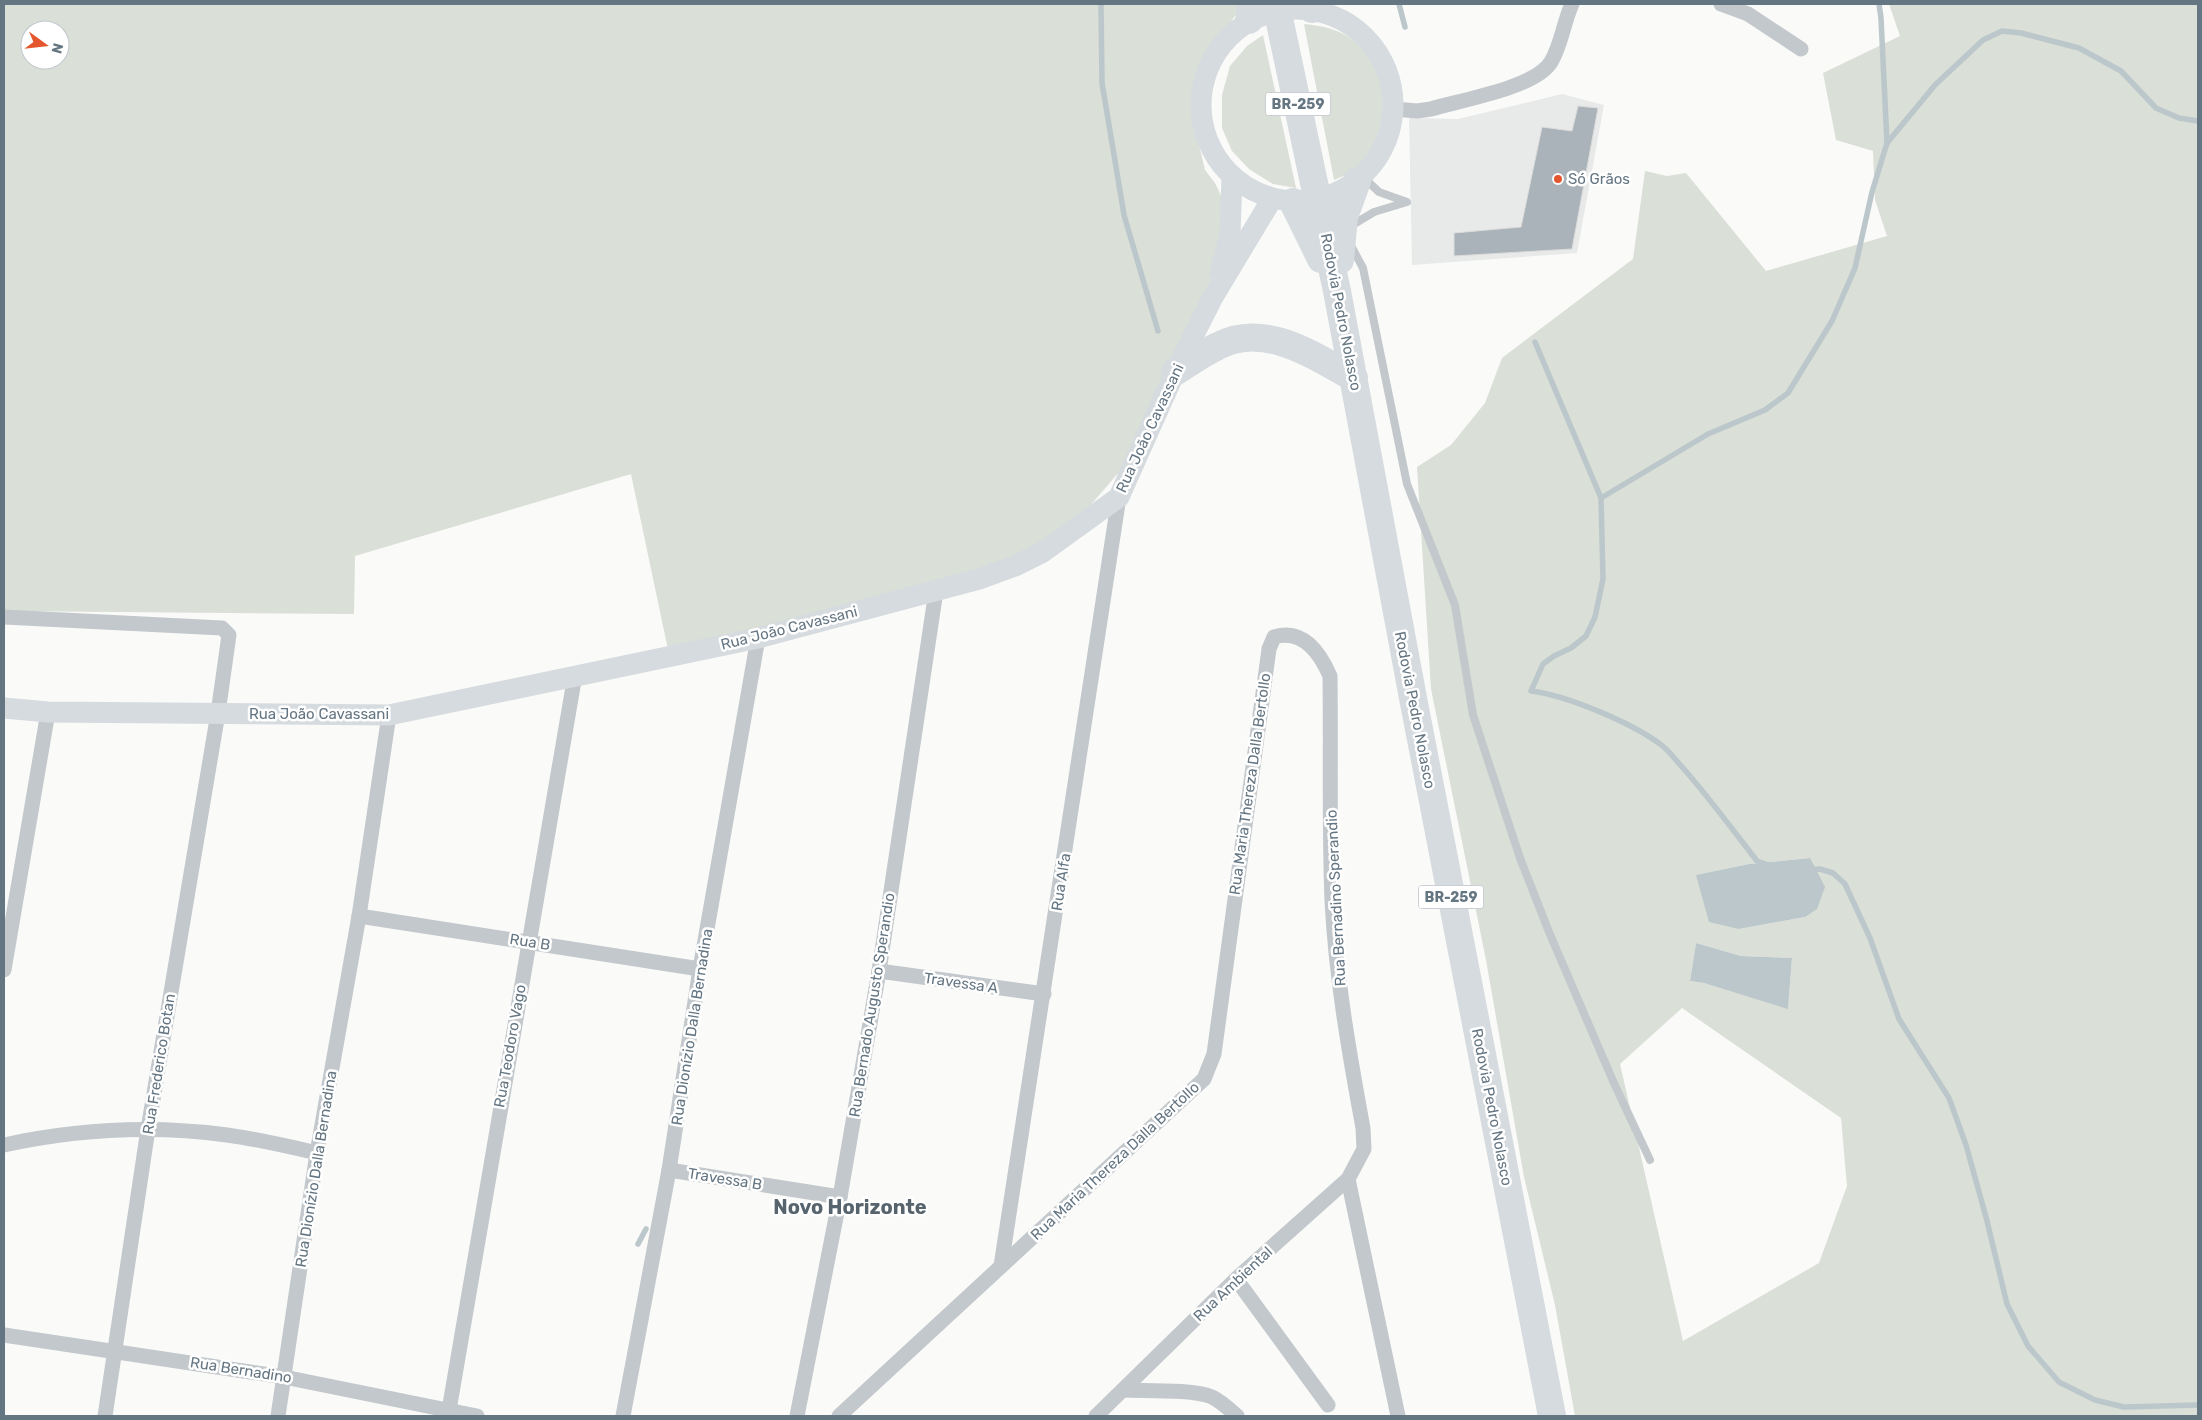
<svg xmlns="http://www.w3.org/2000/svg" width="2202" height="1420" font-family="Rubik,sans-serif">
  <style>
    .built { fill: #e8e9e9 }
    .green { fill: #dadfd7; fill-rule: evenodd }
    .water { fill: #bbc7cb }
    .lines { fill: none; stroke-linecap: round; stroke-linejoin: round }
    .stream { stroke: #bbc7cb; stroke-width: 5.5 }
    .building { fill: #aab3b9; stroke: #dcdcda }
    .lane { stroke: #c3c8cc; stroke-width: 8 }
    .street { stroke: #c3c8cc; stroke-width: 15 }
    .secondary { stroke: #d6dbdf; stroke-width: 21 }
    .highway { stroke: #d6dbdf; stroke-width: 28 }
    .poi-dot { fill: #e4572e; stroke: #fff; stroke-width: 2 }
    .labels { text-anchor: middle; dominant-baseline: central; stroke-width: 5; stroke-linejoin: round; paint-order: stroke }
    .shield { fill: #fff; stroke: #939fa8; stroke-width: 1 }
    .shield-label { font-size: 14px; font-weight: bold; fill: #657683 }
    .poi-label { font-size: 15px; fill: #657683; stroke: #fff; text-anchor: start }
    .street-label { font-size: 15px; fill: #657683; stroke: #fff }
    .district-label { font-size: 20px; font-weight: bold; fill: #57646e; stroke: #fff }
  </style>
  <rect width="100%" height="100%" fill="#fafaf8"/>
  <path class="built" d="M1562 94 1604 105 1577 253 1412 265 1409 118 1458 119Z"/>
  <g class="green">
    <path d="M4 4H1243L1226 29 1210 48 1194 82 1195 128 1205 170 1215 183 1225 204 1223 250 1198 313 1126 464 1076 522 1028 555 670 659 631 474 355 556 354 614 4 611ZM30 30H60V60H30Z"/>
    <path d="M1889 4H2198V1416H1575L1555 1305 1524 1177 1486 960 1431 689 1417 467 1451 445 1485 403 1502 358 1633 259 1645 171 1667 176 1686 173 1766 271 1887 236 1875 200 1873 151 1836 140 1823 73 1900 36ZM1810 858 1805 917 1739 929 1697 875 1749 864ZM1696 943 1741 956 1792 958 1788 1008 1704 983 1690 981ZM1682 1008 1841 1118 1847 1186 1819 1263 1683 1341 1620 1064Z"/>
    <path d="M1304 24C1322 26 1340 29 1354 41 1369 53 1380 71 1383 90 1388 114 1374 154 1355 170 1349 174 1341 177 1334 180Z"/>
    <path d="M1263 35 1296 188 1273 184 1249 169 1232 151 1222 128V95L1230 66 1247 46Z"/>
  </g>
  <g class="water">
    <path d="M1810 858 1825 887 1817 909 1805 917 1739 929 1709 922 1696 875 1749 864Z"/>
    <path d="M1696 943 1741 956 1792 958 1788 1009 1704 983 1690 981Z"/>
  </g>
  <g class="lines">
    <g class="stream">
      <path d="M1101 4 1102 83 1124 215 1158 331"/>
      <path d="M1399 4 1405 27"/>
      <path d="M1887 143 1935 85 1983 40 2002 31 2021 33 2079 48 2121 71 2156 108 2179 118 2198 121"/>
      <path d="M1535 342 1601 498 1603 579 1595 617 1586 636 1571 648 1554 656 1543 664 1531 691C1566 695 1632 723 1660 744 1669 750 1676 761 1684 769 1710 799 1733 830 1757 861L1768 865"/>
      <path d="M1601 498 1708 434 1765 410 1788 393 1832 321 1855 268 1872 192 1887 143 1881 18 1879 4"/>
      <path d="M1810 870 1820 869 1833 873 1845 884 1870 938 1899 1019 1949 1098 1966 1145 1986 1217 2007 1304 2028 1346 2059 1382 2095 1400 2124 1407 2198 1405"/>
      <path d="M638 1244 646 1229"/>
    </g>
  </g>
  <path class="building" d="M1578 106 1598 108 1572 249 1454 256V233L1521 227 1542 127 1572 131Z"/>
  <g class="lines">
    <g class="lane">
      <path d="M1349 227 1374 212 1407 202 1379 192 1363 177"/>
      <path d="M1349 242 1363 268 1407 484 1455 605 1473 715 1520 858 1549 932 1613 1081 1650 1160"/>
    </g>
    <g class="street">
      <path d="M1721 4 1748 14 1801 49"/>
      <path d="M1394 109 1417 111 1431 109C1461 100 1535 88 1551 62 1561 46 1564 21 1572 4"/>
      <path d="M4 617 222 628 229 635 218 713 148 1129 105 1416"/>
      <path d="M359 916 700 969"/>
      <path d="M4 970 48 712"/>
      <path d="M879 971 1044 994"/>
      <path d="M4 1145C77 1129 152 1125 227 1135 257 1139 287 1146 317 1153"/>
      <path d="M669 1170 840 1197"/>
      <path d="M1348 1179 1398 1416"/>
      <path d="M1001 1266 1119 497"/>
      <path d="M1236 1279 1328 1405"/>
      <path d="M4 1335 284 1377 477 1416"/>
      <path d="M1123 1390C1145 1391 1194 1389 1212 1397 1222 1402 1229 1409 1237 1416"/>
      <path d="M278 1416 317 1153 359 916 389 715"/>
      <path d="M448 1416 575 675"/>
      <path d="M623 1416 669 1170 700 969 758 638"/>
      <path d="M797 1416 840 1197 879 971 936 591"/>
      <path d="M839 1416 1204 1079 1214 1054 1269 649 1274 637C1303 628 1320 653 1330 676 1331 751 1329 826 1332 901 1336 978 1349 1052 1363 1128L1364 1149 1348 1179 1236 1279 1096 1416"/>
    </g>
    <g class="secondary">
      <circle cx="1297" cy="105" r="96"/>
      <path d="M1220 273 1230 234 1232 177"/>
      <path d="M4 708 48 712 389 715 758 638 979 579 1015 566 1043 552 1119 497 1175 372 1213 297 1272 199"/>
    </g>
    <g class="highway">
      <path d="M1276 4 1337 291 1413 698 1552 1416"/>
      <path d="M1309 4 1312 9"/>
      <path d="M1249 20 1252 4"/>
      <path d="M1293 202 1321 259"/>
      <path d="M1340 260 1344 217 1357 181"/>
      <path d="M1175 372C1189 363 1203 353 1218 346 1264 321 1314 356 1354 378"/>
    </g>
  </g>
  <circle class="poi-dot" cx="1558" cy="179" r="5"/>
  <g class="labels">
    <g class="shield">
      <rect x="1265.5" y="92.5" width="65" height="23" rx="4"/>
      <rect x="1418.5" y="885.5" width="65" height="23" rx="4"/>
    </g>
    <g class="shield-label">
      <text x="1298" y="104">BR-259</text>
      <text x="1451" y="897">BR-259</text>
    </g>
    <g class="poi-label">
      <text x="1568" y="179">Só Grãos</text>
    </g>
    <g class="street-label">
      <text transform="translate(1341 312) rotate(79)">Rodovia Pedro Nolasco</text>
      <text transform="translate(1150 428) rotate(-65)">Rua João Cavassani</text>
      <text transform="translate(789 628) rotate(-14)">Rua João Cavassani</text>
      <text transform="translate(1415 710) rotate(79)">Rodovia Pedro Nolasco</text>
      <text x="319" y="714">Rua João Cavassani</text>
      <text transform="translate(1250 784) rotate(-82)">Rua Maria Thereza Dalla Bertollo</text>
      <text transform="translate(1061 882) rotate(-81)">Rua Alfa</text>
      <text transform="translate(1336 898) rotate(-93)">Rua Bernadino Sperandio</text>
      <text transform="translate(530 942) rotate(9)">Rua B</text>
      <text transform="translate(961 983) rotate(8)">Travessa A</text>
      <text transform="translate(872 1005) rotate(-81)">Rua Bernado Augusto Sperandio</text>
      <text transform="translate(692 1027) rotate(-81)">Rua Dionízio Dalla Bernadina</text>
      <text transform="translate(510 1046) rotate(-80)">Rua Teodoro Vago</text>
      <text transform="translate(159 1064) rotate(-81)">Rua Frederico Botan</text>
      <text transform="translate(1492 1107) rotate(79)">Rodovia Pedro Nolasco</text>
      <text transform="translate(1115 1161) rotate(-43)">Rua Maria Thereza Dalla Bertollo</text>
      <text transform="translate(316 1169) rotate(-81)">Rua Dionízio Dalla Bernadina</text>
      <text transform="translate(725 1179) rotate(9)">Travessa B</text>
      <text transform="translate(1233 1284) rotate(-43)">Rua Ambiental</text>
      <text transform="translate(241 1370) rotate(9)">Rua Bernadino</text>
    </g>
    <g class="district-label">
      <text x="850" y="1207">Novo Horizonte</text>
    </g>
  </g>
  <rect width="2202" height="1420" fill="none" stroke="#657683" stroke-width="10"/>
  <g transform="translate(45 45) rotate(105)"><circle r="24" fill="#ffffff" stroke="#c1c8cd"/>
  <path d="M0-4L9 19L0 12L-9 19Z" fill="#e4572e"/>
  <text y="-8" font-size="14" font-weight="bold" text-anchor="middle" fill="#657683">N</text>
  </g>
</svg>
